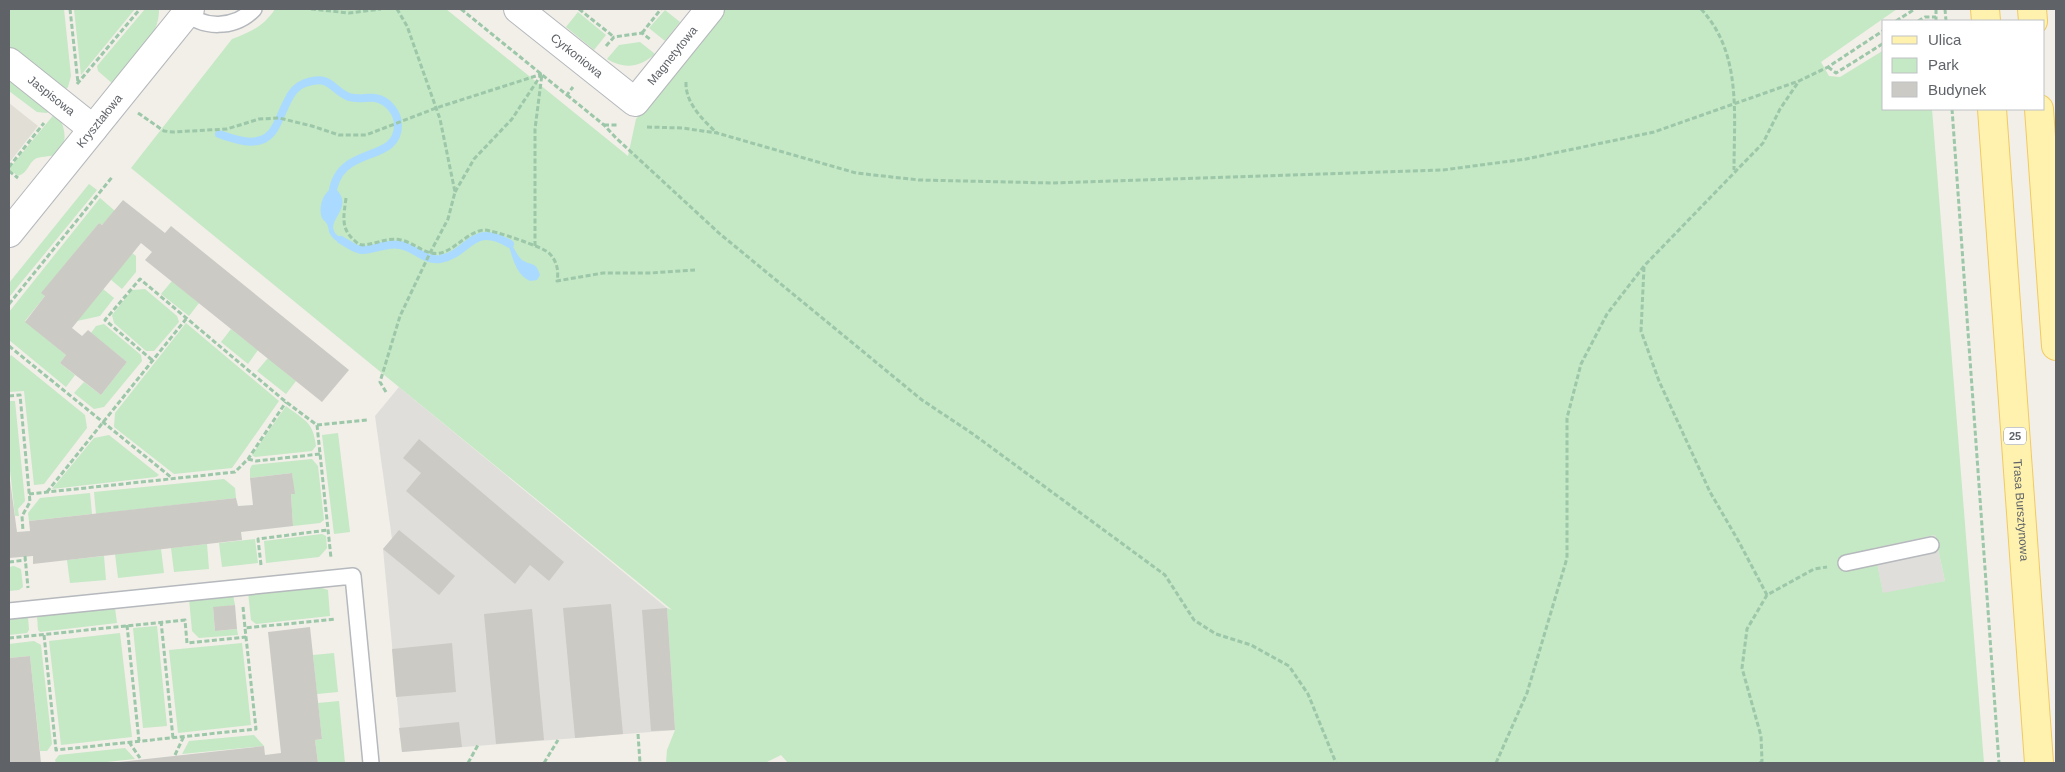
<svg xmlns="http://www.w3.org/2000/svg" width="2065" height="772" font-family="Helvetica,sans-serif">
  <style>
    .industrial { fill: #e0deda }
    .education { fill: #e1ded6 }
    .green { fill: #c5e8c5; fill-rule: evenodd }
    .water { fill: #aadaff }
    .lines { fill: none; stroke-linecap: round; stroke-linejoin: round }
    .stream { stroke: #aadaff; stroke-width: 8 }
    .building { fill: #cccac5 }
    .lane-casing { stroke: #b5b8bc; stroke-width: 18 }
    .street-casing { stroke: #b5b8bc; stroke-width: 30 }
    .primary-casing { stroke: #f2c960; stroke-width: 30 }
    .path { stroke: #9cc7a9; stroke-width: 3; stroke-dasharray: 5 2.5; stroke-linecap: butt }
    .lane { stroke: #fff; stroke-width: 15 }
    .street { stroke: #fff; stroke-width: 28 }
    .primary { stroke: #fff2af; stroke-width: 28 }
    .labels { text-anchor: middle; dominant-baseline: central; stroke-width: 4.5; stroke-linejoin: round; paint-order: stroke }
    .shield { fill: #fff; stroke: #8f9295; stroke-width: 1 }
    .shield-label { font-size: 11px; font-weight: bold; fill: #5f6368 }
    .street-label { font-size: 12px; fill: #5f6368; stroke: #fff }
  </style>
  <rect width="100%" height="100%" fill="#f1efe8"/>
  <g class="industrial">
    <path d="M399 387 667 608 675 730 402 752 383 549 392 539 375 416Z"/>
    <path d="M1935 535 1945 581 1883 594 1874 548Z"/>
  </g>
  <path class="education" d="M9 103 38 126 9 163Z"/>
  <g class="green">
    <path d="M9 9H64L71 76 68 87 62 94 9 51Z"/>
    <path d="M74 9H135L81 75Z"/>
    <path d="M145 9H159C160 38 130 63 113 84L98 71 97 66Z"/>
    <path d="M275 9H446L628 156 636 119 726 9H1897L1821 62 1829 76 1840 77 1884 50V109H1932L1984 763H788L781 755 765 763H666L667 750 675 730 667 608 672 610 131 168 232 39C251 32 264 26 275 9ZM1935 535 1945 581 1883 593 1874 548Z"/>
    <path d="M665 10 680 22 665 41 649 28Z"/>
    <path d="M578 12 606 35 594 50 566 27Z"/>
    <path d="M640 42 655 54C640 67 625 70 607 59L619 45Z"/>
    <path d="M9 74 50 110 47 113 37 112 9 91Z"/>
    <path d="M56 112C64 122 71 147 55 155 49 157 40 156 35 159 28 164 28 173 18 176L9 169Z"/>
    <path d="M89 184 97 190 10 296 9 283Z"/>
    <path d="M100 198 115 211 102 225 99 223 42 293 45 296 25 321 66 355 60 363 75 375 66 387 9 340V312Z"/>
    <path d="M132 253 136 256V272L122 289 110 279Z"/>
    <path d="M172 281 199 303 189 316 161 294Z"/>
    <path d="M103 289 114 298 100 316 77 321Z"/>
    <path d="M145 289 177 316 179 322 154 351H146L114 323 112 315 132 290Z"/>
    <path d="M186 323 279 401 232 468 174 474 114 427 115 413Z"/>
    <path d="M104 324 141 355 142 361 104 407 94 409 74 393 84 382 101 395 127 362 91 333 96 326Z"/>
    <path d="M231 329 258 350 248 364 221 342Z"/>
    <path d="M11 355 85 415 87 428 44 484 34 485 24 391 9 392V358Z"/>
    <path d="M268 358 296 381 286 394 257 371Z"/>
    <path d="M9 401H15L25 501 18 509 19 516H15L9 461Z"/>
    <path d="M286 406C305 421 313 421 316 446L312 451 255 457 252 455Z"/>
    <path d="M338 433 350 532 334 534 322 435Z"/>
    <path d="M109 435 159 475 156 477 52 489 94 438Z"/>
    <path d="M312 459 318 466 324 520 320 523 293 526 291 494H294L292 473 250 478V469L252 465Z"/>
    <path d="M224 479 235 488 236 498 96 514 94 492Z"/>
    <path d="M90 493 92 514 29 521 28 513 40 498Z"/>
    <path d="M322 534 326 536 327 548 319 557 266 563 264 541Z"/>
    <path d="M255 539 258 563 222 567 219 543Z"/>
    <path d="M207 544 209 569 174 572 171 548Z"/>
    <path d="M161 549 164 573 118 578 115 554Z"/>
    <path d="M104 556 106 580 70 583 67 560Z"/>
    <path d="M14 566 21 569 23 587 19 590 9 591V567Z"/>
    <path d="M313 585 328 590 330 616 256 624 251 620 248 592Z"/>
    <path d="M233 595 235 605 213 608 215 631 237 629 238 635 199 638 192 631 189 599Z"/>
    <path d="M115 608 117 623 40 632 38 630 37 616Z"/>
    <path d="M28 617 29 630 27 633 9 635V619Z"/>
    <path d="M157 626 167 726 143 728 133 628Z"/>
    <path d="M120 633 132 737 61 745 49 641Z"/>
    <path d="M34 641 41 645 52 744 47 751H40L30 656 9 658V644Z"/>
    <path d="M242 643 251 725 178 733 169 650Z"/>
    <path d="M334 653 338 692 317 694 313 655Z"/>
    <path d="M339 701 345 763H318L315 740 322 739 318 703Z"/>
    <path d="M254 735 264 746 182 754 189 741Z"/>
    <path d="M125 748 135 759 97 763H56L55 760 59 755Z"/>
  </g>
  <g class="water">
    <path d="M335 188C361 212 307 226 352 243 343 246 333 241 329 232 329 230 328 226 327 224 326 222 323 220 322 218 318 207 323 190 335 188Z"/>
    <path d="M510 242C514 247 517 256 522 260 531 266 536 261 540 275L537 280 530 281C515 274 513 257 508 244Z"/>
  </g>
  <g class="lines">
    <g class="stream">
      <path d="M219 134C239 141 264 150 276 126 280 118 283 110 287 102 291 93 296 86 305 83 331 74 330 89 349 97 358 100 367 97 375 98 388 100 398 113 398 125 398 166 335 142 332 198"/>
      <path d="M341 240C347 243 355 250 362 250 375 250 387 242 400 245 415 247 423 261 440 259 470 254 471 221 510 244"/>
    </g>
  </g>
  <g class="building">
    <path d="M123 200 165 233 171 226 349 370 322 402 145 260 152 252 141 243 72 328 82 336 88 330 127 362 101 395 60 363 66 355 25 322 45 296 41 293 99 223 102 225Z"/>
    <path d="M419 439 564 562 549 581 530 565 515 584 406 491 421 473 403 458Z"/>
    <path d="M9 473 17 532 30 531 29 521 236 498 238 506 253 505 250 478 292 473 295 494H291L293 526 241 532 242 540 33 564V556L9 558Z"/>
    <path d="M399 530 455 576 439 595 383 549Z"/>
    <path d="M611 604 623 734 575 738 563 608Z"/>
    <path d="M235 605 237 629 215 631 213 607Z"/>
    <path d="M667 608 675 730 651 731 642 610Z"/>
    <path d="M532 609 544 740 496 744 484 614Z"/>
    <path d="M310 627 322 739 315 740 318 763H110L264 746 265 755 281 753 268 632Z"/>
    <path d="M452 643 456 692 396 697 392 649Z"/>
    <path d="M30 656 41 763H9V658Z"/>
    <path d="M459 722 462 747 402 752 399 728Z"/>
  </g>
  <g class="lines">
    <defs>
      <g id="lane">
        <path d="M183 9C201 30 235 29 254 9"/>
        <path d="M1846 563 1931 545"/>
        <path d="M9 611 353 576 371 763"/>
      </g>
      <g id="street">
        <path id="s1" d="M518 9 635 102 710 9"/>
        <path id="s2" d="M9 62 93 129"/>
        <path id="s3" d="M9 233 190 9"/>
      </g>
      <g id="primary">
        <path d="M1985 9 1986 21"/>
        <path d="M2032 9 2033 21"/>
        <path id="s4" d="M1992 109 2039 763"/>
        <path d="M2039 109 2056 346"/>
      </g>
    </defs>
    <use href="#lane" class="lane-casing"/>
    <use href="#street" class="street-casing"/>
    <use href="#primary" class="primary-casing"/>
    <g class="path">
      <path d="M70 9 78 83"/>
      <path d="M311 9 349 13 381 9"/>
      <path d="M461 9 567 95 573 87"/>
      <path d="M579 9 614 37"/>
      <path d="M1701 9C1742 53 1734 114 1734 170"/>
      <path d="M1936 9V21"/>
      <path d="M1945 9 1946 21"/>
      <path d="M1896 21 1915 9"/>
      <path d="M1918 21 1925 17H1936"/>
      <path d="M642 33 661 9"/>
      <path d="M606 46 614 37 642 33 651 40"/>
      <path d="M1828 67 1836 73 1884 43"/>
      <path d="M686 82C685 103 703 120 717 133"/>
      <path d="M77 84 140 9"/>
      <path d="M567 95 604 125 616 138 720 234 922 400 973 434 1165 575 1194 620 1216 634 1251 645 1289 666 1308 694 1336 763"/>
      <path d="M1952 109 1999 763"/>
      <path d="M138 113 164 131 173 132 227 129 259 119 279 118 312 126 339 135H366L436 108 542 74"/>
      <path d="M604 125H619"/>
      <path d="M647 127 682 128 717 133 856 173 919 180 1052 183 1443 170 1526 159 1654 132 1799 81 1828 67 1884 30"/>
      <path d="M9 167 44 123"/>
      <path d="M9 171 18 178"/>
      <path d="M455 192 474 159 512 119 541 75"/>
      <path d="M346 198C344 215 340 228 354 240 357 243 359 245 363 245 377 244 387 237 401 240 416 243 427 258 444 252 457 247 470 231 484 230 493 230 543 247 549 253 557 261 559 271 557 281L603 273H651L695 270"/>
      <path d="M535 246V129L542 74"/>
      <path d="M1644 267 1641 331 1659 381 1710 492 1739 542 1767 595"/>
      <path d="M9 304 113 176"/>
      <path d="M9 346 172 478"/>
      <path d="M152 360 105 320 140 279 286 402 317 425 331 558"/>
      <path d="M386 392 380 382 400 316 430 253 448 219 455 192 440 119 407 26 397 9"/>
      <path d="M9 396 20 395 30 502 22 516 23 531"/>
      <path d="M317 425 367 420"/>
      <path d="M248 459 256 461 320 454"/>
      <path d="M47 492 186 319"/>
      <path d="M29 494 235 472 248 459 286 402"/>
      <path d="M25 556 28 588"/>
      <path d="M9 562 26 560"/>
      <path d="M261 565 258 539 328 530"/>
      <path d="M243 607 245 628"/>
      <path d="M161 621 173 738"/>
      <path d="M127 625 139 741"/>
      <path d="M44 635 56 750 256 729 245 628 336 619"/>
      <path d="M9 638 185 620 187 643 246 637"/>
      <path d="M638 734 640 763"/>
      <path d="M129 742 140 758"/>
      <path d="M175 755 184 736"/>
      <path d="M468 763 478 745"/>
      <path d="M544 763 558 740"/>
      <path d="M1496 763 1527 693 1567 558V418L1581 364 1607 314 1644 266 1763 143 1780 109 1799 81"/>
      <path d="M1760 763 1762 761 1761 736 1742 668 1747 629 1767 595 1814 569 1827 567"/>
    </g>
    <use href="#lane" class="lane"/>
    <use href="#street" class="street"/>
    <use href="#primary" class="primary"/>
  </g>
  <g class="labels">
    <rect class="shield" x="2004" y="427.5" width="22" height="17" rx="4"/>
    <g class="shield-label">
      <text x="2015" y="436">25</text>
    </g>
    <g class="street-label">
      <text stroke="none"><textPath href="#s1" startOffset="75">Cyrkoniowa</textPath></text>
      <text stroke="none"><textPath href="#s1" startOffset="209">Magnetytowa</textPath></text>
      <text stroke="none"><textPath href="#s2" startOffset="54">Jaspisowa</textPath></text>
      <text stroke="none"><textPath href="#s3" startOffset="144">Kryształowa</textPath></text>
      <text stroke="none"><textPath href="#s4" startOffset="402">Trasa Bursztynowa</textPath></text>
    </g>
  </g>
  <rect width="2065" height="772" fill="none" stroke="#5f6368" stroke-width="20"/>
  <rect x="1882" y="20" width="162" height="90" fill="#ffffff" stroke="#bfc1c3"/>
  <rect x="1892" y="36" width="25" height="8" fill="#fff2af" stroke="#bfc1c3"/>
  <text x="1928" y="45" font-size="15" fill="#5f6368">Ulica</text>
  <rect x="1892" y="58" width="25" height="15" fill="#c5e8c5" stroke="#bfc1c3"/>
  <text x="1928" y="70" font-size="15" fill="#5f6368">Park</text>
  <rect x="1892" y="82" width="25" height="15" fill="#cccac5" stroke="#bfc1c3"/>
  <text x="1928" y="95" font-size="15" fill="#5f6368">Budynek</text>
</svg>
